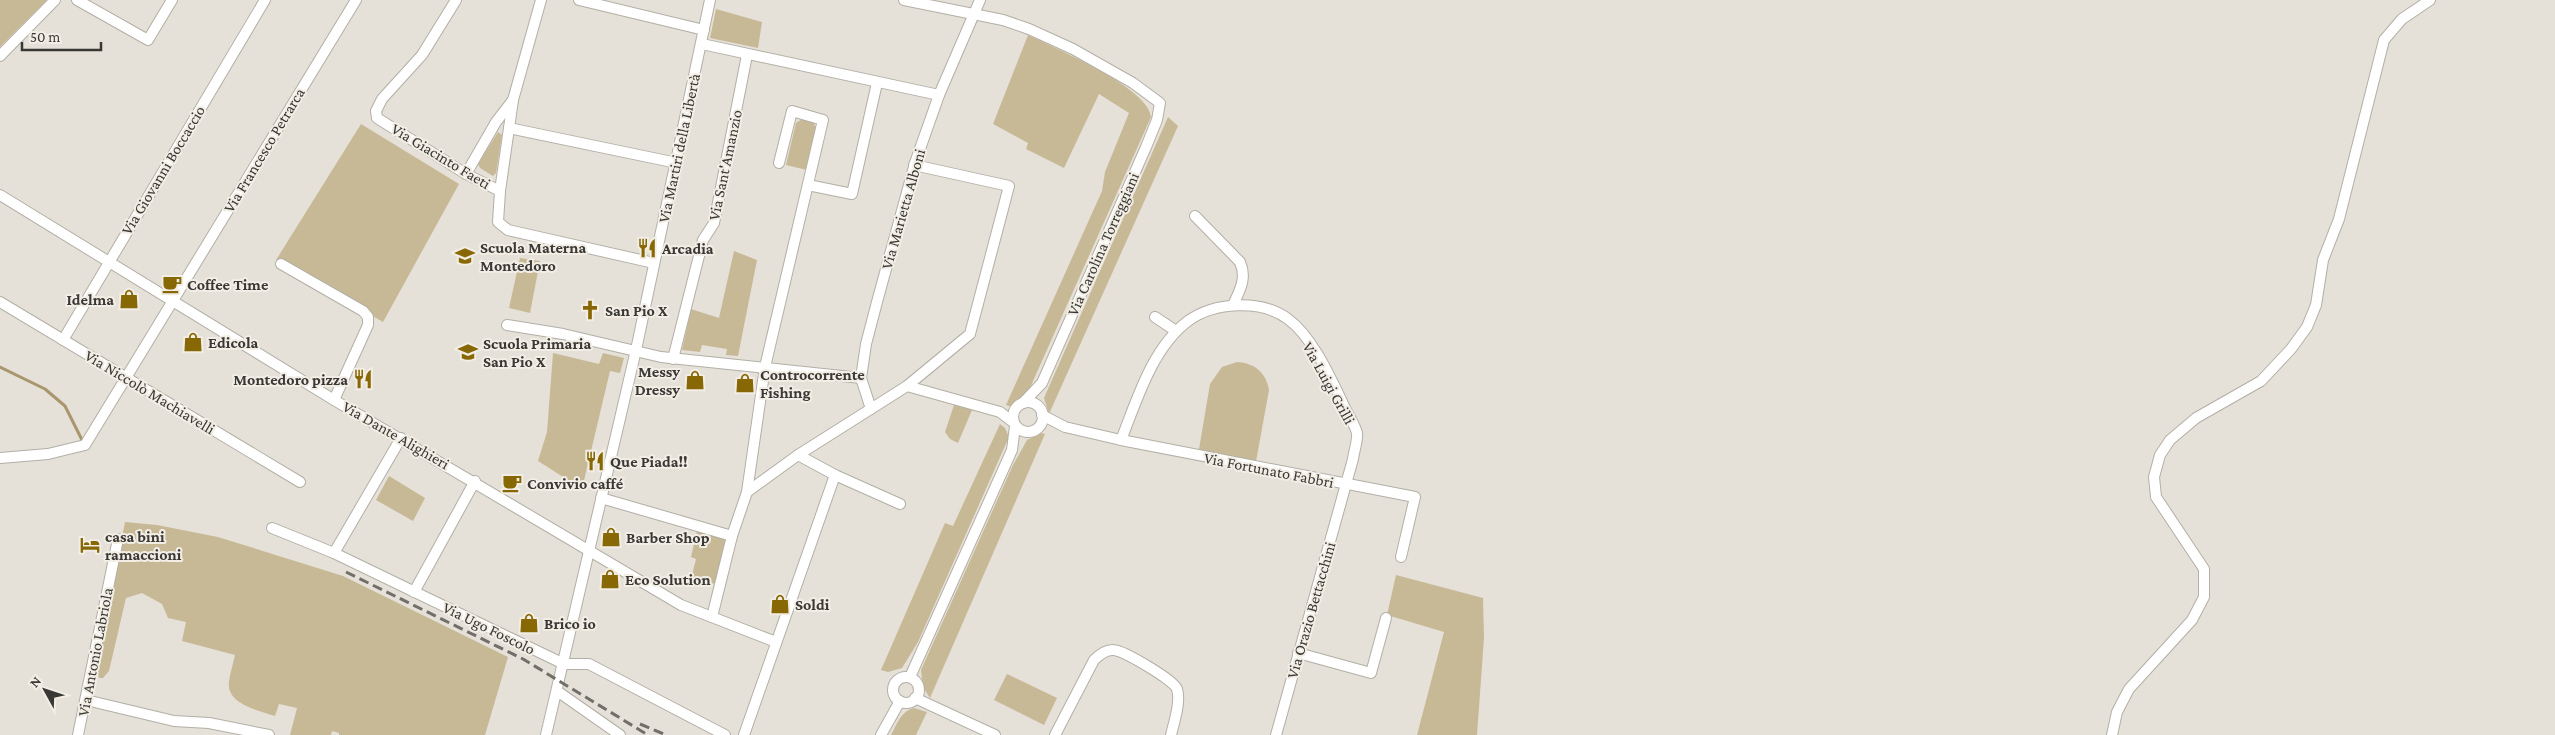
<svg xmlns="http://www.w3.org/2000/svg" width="2555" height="735" font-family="'Crimson Pro',serif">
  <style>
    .green { fill: #c8b996 }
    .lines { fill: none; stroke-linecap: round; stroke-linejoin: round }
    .stream { stroke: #a9966f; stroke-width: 3 }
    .minor-casing { stroke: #b3afa6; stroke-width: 12 }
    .minor { stroke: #fff; stroke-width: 10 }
    .rail { stroke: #726f6a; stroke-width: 3; stroke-dasharray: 10 5; stroke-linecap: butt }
    .labels { text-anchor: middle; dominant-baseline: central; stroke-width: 4; stroke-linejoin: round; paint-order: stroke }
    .street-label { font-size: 16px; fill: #3a3835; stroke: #f2eee5 }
    .poi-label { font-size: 16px; font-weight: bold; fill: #3a3835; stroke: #f2eee5; text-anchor: start }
  </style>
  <rect width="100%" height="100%" fill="#e5e1d8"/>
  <g class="green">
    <path d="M0 0H47L0 47Z"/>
    <path d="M716 9 762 22 758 48 710 38Z"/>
    <path d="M1028 35C1055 48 1149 88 1151 117L1025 399 1012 407 1006 405 1102 191 1105 172 1129 113 1099 94 1064 168 1026 149 1028 143 993 124Z"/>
    <path d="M1168 117 1178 126 1049 414 1044 398Z"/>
    <path d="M802 119 813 122 816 128 807 170 786 165 796 123Z"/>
    <path d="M361 124 459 184 383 322 276 260Z"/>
    <path d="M498 132 502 135 496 173 493 176 480 168 478 164Z"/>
    <path d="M734 251 757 260 738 356 726 355 727 349 702 345 700 352 682 350 691 309 719 318Z"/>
    <path d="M520 258 540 261 530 313 509 308Z"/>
    <path d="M553 353 599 364 603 353 624 358 620 373 610 371 582 489 538 461 547 432Z"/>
    <path d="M1237 362C1255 363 1266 373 1269 390L1255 467 1198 455 1210 384 1222 367Z"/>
    <path d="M954 405 972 410 958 443 950 439 945 432Z"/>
    <path d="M1000 424 1005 428 1009 437 918 642 902 668 888 672 881 670 945 523 953 526Z"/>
    <path d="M1041 433 1045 434 930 698 923 687 921 670 1013 465 1027 440Z"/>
    <path d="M389 476 425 498 413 521 376 500Z"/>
    <path d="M125 522 157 525 218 537 343 576 508 657 485 735H339V733L332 731 331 735H290L297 708 279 704 275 716C260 711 226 704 229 682 230 673 233 664 235 655L182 641 186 622 168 618 162 604 142 593 126 598 109 671 103 678H99L97 670Z"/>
    <path d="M698 527 732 536 720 585 691 579 696 559 691 557Z"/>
    <path d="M1396 575 1483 598 1484 638 1477 735H1417L1444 632 1387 615Z"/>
    <path d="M1007 674 1057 698 1044 725 994 700Z"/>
    <path d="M914 708 927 712 916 735H891C897 724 901 711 914 708Z"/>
  </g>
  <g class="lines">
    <path class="stream" d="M0 367 45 389 65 406 82 440"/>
    <defs>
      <g id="minor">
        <path d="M77 0 148 40 172 0"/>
        <path d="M456 0 422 55 382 99 376 111 377 118 466 174 500 191"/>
        <path d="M579 0 704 30"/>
        <path d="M904 0 1003 20 1029 29 1073 49 1133 83 1160 103 1157 120 1146 147 1042 383 1023 403"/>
        <path d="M702 44 939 95"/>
        <path d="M0 56 55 0"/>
        <path d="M513 100 500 191 498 222 508 230 654 263"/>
        <path d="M509 128 677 163"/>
        <path d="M466 174 496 122 513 100 541 0"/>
        <path d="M808 185 852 194 877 83"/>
        <path d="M0 195 334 400 681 605 776 642"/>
        <path d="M1195 216 1240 262C1247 278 1240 290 1233 305"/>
        <path d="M281 264 363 311 368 317V325L334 400"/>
        <path d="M0 302 300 482"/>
        <path d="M1155 317 1176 331"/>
        <path d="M507 325 563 334 661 357 861 378"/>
        <path d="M63 340 265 0"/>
        <path d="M673 359 703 240 714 223 747 55"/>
        <path d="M907 386 1000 412 1013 422"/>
        <circle cx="1028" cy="417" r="15"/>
        <path d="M871 409 861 378 866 344 877 302 915 163 939 95 980 0"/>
        <path d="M1042 415 1065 427 1121 440 1415 497 1401 557"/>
        <path d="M401 438 334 553 564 664H589L725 735"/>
        <path d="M1121 440C1137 400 1152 348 1188 321 1214 302 1261 299 1288 319 1313 337 1332 381 1345 408 1349 416 1355 425 1357 433 1358 440 1354 451 1353 459L1276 735"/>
        <path d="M0 458 48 454 85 445 356 0"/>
        <path d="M835 475 900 504"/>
        <path d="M747 492 798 455 907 386 970 334 1009 186 914 165"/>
        <path d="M601 498 732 536 747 492 765 367 823 120 792 111 779 163"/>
        <path d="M272 528 334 553"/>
        <path d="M414 592 475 481"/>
        <path d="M712 617 732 536"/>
        <path d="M1298 653 1371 673 1386 618"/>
        <path d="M910 677 1012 450 1015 426"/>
        <circle cx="906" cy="690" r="13"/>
        <path d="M557 691 620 735"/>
        <path d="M915 698 995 735"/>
        <path d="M86 700 174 721 209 723 269 735"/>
        <path d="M78 735 118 539"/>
        <path d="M546 735 636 350 710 0"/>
        <path d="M744 735 835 475 798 455"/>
        <path d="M881 735 900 701"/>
        <path d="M1055 735 1094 660C1099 655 1106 649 1114 650 1124 651 1174 680 1177 689 1181 702 1174 722 1171 735"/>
        <path d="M2112 735 2117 712 2129 689 2192 620 2204 597V569L2156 497 2154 477 2160 455 2170 440 2196 418 2261 381 2291 349 2307 327 2316 305 2323 260 2339 219 2384 40 2402 19 2430 0"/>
      </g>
    </defs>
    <use href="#minor" class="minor-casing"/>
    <use href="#minor" class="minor"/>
    <g class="rail">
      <path d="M346 572 523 659 648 735"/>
      <path d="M640 724 666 735"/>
    </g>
  </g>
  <defs>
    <symbol id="restaurant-bare" viewBox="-9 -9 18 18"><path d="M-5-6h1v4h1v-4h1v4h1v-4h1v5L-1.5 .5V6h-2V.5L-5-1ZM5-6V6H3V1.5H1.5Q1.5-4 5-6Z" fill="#886805" stroke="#f2eee5" stroke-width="2.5" paint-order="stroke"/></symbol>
    <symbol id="school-bare" viewBox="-9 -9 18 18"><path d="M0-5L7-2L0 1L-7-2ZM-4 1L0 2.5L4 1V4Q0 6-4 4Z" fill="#886805" stroke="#f2eee5" stroke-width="2.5" paint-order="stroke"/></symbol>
    <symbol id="cafe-bare" viewBox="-9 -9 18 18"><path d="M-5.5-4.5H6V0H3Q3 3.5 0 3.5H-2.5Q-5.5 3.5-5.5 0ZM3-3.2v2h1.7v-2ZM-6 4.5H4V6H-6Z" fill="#886805" stroke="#f2eee5" stroke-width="2.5" paint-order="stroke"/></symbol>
    <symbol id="shop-bare" viewBox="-9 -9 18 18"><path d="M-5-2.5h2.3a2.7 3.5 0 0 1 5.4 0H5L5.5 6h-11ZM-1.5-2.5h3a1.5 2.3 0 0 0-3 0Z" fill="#886805" stroke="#f2eee5" stroke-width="2.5" paint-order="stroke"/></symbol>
    <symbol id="church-bare" viewBox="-9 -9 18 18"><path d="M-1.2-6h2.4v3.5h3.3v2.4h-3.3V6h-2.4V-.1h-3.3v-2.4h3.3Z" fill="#886805" stroke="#f2eee5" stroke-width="2.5" paint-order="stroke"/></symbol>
    <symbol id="hotel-bare" viewBox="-9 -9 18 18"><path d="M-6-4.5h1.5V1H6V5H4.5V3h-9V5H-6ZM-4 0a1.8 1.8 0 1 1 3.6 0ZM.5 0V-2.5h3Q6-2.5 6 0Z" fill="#886805" stroke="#f2eee5" stroke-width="2.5" paint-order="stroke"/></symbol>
  </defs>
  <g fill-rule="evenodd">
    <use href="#restaurant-bare" x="633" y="234" width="28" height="28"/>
    <use href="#school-bare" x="451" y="242" width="28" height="28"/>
    <use href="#cafe-bare" x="158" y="270" width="28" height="28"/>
    <use href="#shop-bare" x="115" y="285" width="28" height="28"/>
    <use href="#church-bare" x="576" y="296" width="28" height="28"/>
    <use href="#shop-bare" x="179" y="328" width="28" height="28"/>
    <use href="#school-bare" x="454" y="338" width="28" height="28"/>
    <use href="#restaurant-bare" x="349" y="365" width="28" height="28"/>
    <use href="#shop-bare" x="681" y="366" width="28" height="28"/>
    <use href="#shop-bare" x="731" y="369" width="28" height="28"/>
    <use href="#restaurant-bare" x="581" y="447" width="28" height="28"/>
    <use href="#cafe-bare" x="498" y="469" width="28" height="28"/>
    <use href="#shop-bare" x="597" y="523" width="28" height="28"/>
    <use href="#hotel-bare" x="76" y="531" width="28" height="28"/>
    <use href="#shop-bare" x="596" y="565" width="28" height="28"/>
    <use href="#shop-bare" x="766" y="590" width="28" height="28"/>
    <use href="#shop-bare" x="515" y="609" width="28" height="28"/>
  </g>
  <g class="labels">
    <g class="street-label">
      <text transform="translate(679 148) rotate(-78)">Via Martiri della Libertà</text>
      <text transform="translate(264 150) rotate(-59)">Via Francesco Petrarca</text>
      <text transform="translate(441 156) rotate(31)">Via Giacinto Faeti</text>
      <text transform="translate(725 165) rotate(-78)">Via Sant'Amanzio</text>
      <text transform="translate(163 170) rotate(-59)">Via Giovanni Boccaccio</text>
      <text transform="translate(903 209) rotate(-74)">Via Marietta Alboni</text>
      <text transform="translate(1103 244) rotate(-66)">Via Carolina Torreggiani</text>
      <text transform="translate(1329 383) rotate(61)">Via Luigi Grilli</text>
      <text transform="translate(150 392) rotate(31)">Via Niccolò Machiavelli</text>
      <text transform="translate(396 435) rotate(30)">Via Dante Alighieri</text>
      <text transform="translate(1269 470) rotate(11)">Via Fortunato Fabbri</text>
      <text transform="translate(1311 610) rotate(-74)">Via Orazio Bettacchini</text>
      <text transform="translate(489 628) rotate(26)">Via Ugo Foscolo</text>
      <text transform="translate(95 652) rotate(-79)">Via Antonio Labriola</text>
    </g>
    <g class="poi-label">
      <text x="480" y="247">Scuola Materna<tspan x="480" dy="18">Montedoro</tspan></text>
      <text x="662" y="248">Arcadia</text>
      <text x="187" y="284">Coffee Time</text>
      <text x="114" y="299" text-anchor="end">Idelma</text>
      <text x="605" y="310">San Pio X</text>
      <text x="208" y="342">Edicola</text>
      <text x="483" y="343">Scuola Primaria<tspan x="483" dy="18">San Pio X</tspan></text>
      <text x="680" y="371" text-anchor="end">Messy<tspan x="680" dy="18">Dressy</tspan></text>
      <text x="760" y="374">Controcorrente<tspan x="760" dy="18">Fishing</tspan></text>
      <text x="348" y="379" text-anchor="end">Montedoro pizza</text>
      <text x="610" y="461">Que Piada!!</text>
      <text x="527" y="483">Convivio caffé</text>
      <text x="105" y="536">casa bini<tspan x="105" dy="18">ramaccioni</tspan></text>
      <text x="626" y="537">Barber Shop</text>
      <text x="625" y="579">Eco Solution</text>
      <text x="795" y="604">Soldi</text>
      <text x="544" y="623">Brico io</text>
    </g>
  </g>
  <g transform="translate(45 690) rotate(310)" stroke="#f2eee5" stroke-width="4" paint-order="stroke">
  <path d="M0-4L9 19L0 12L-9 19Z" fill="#3a3835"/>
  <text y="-8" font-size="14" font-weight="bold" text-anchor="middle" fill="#3a3835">N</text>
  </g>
  <path d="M22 42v8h79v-8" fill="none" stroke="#3a3835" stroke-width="2.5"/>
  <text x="30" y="42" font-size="15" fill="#3a3835" stroke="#f2eee5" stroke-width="4" paint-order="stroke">50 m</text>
</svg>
